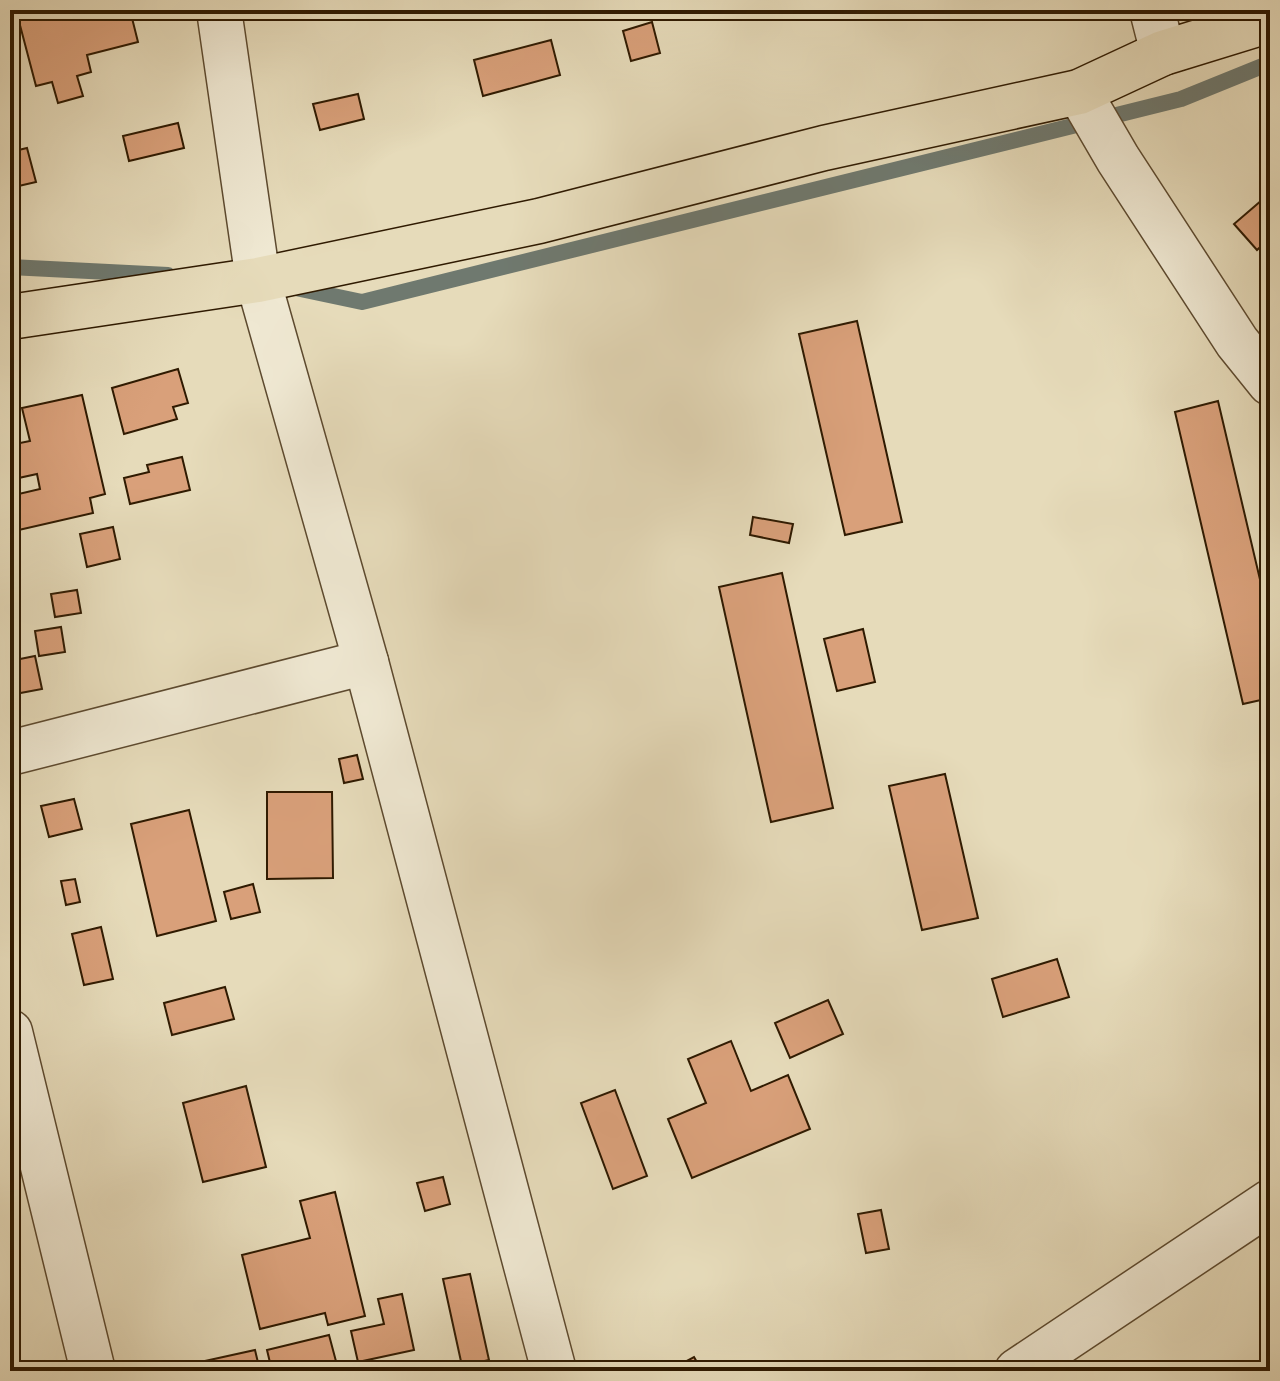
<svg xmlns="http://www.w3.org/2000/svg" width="1280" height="1381" font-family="Alegreya,serif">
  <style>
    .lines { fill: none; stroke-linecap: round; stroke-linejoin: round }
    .stream { stroke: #6f796f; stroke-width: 16 }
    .building { fill: #d9a07a; stroke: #2f1a01; stroke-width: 2 }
    .minor-casing { stroke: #5d4a2f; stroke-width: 47 }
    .major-casing { stroke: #2f1a01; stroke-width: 47 }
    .minor { stroke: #efe8d2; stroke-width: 44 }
    .major { stroke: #e6dbba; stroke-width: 44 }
  </style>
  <rect width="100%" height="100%" fill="#e6dbba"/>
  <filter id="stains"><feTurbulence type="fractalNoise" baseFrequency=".0025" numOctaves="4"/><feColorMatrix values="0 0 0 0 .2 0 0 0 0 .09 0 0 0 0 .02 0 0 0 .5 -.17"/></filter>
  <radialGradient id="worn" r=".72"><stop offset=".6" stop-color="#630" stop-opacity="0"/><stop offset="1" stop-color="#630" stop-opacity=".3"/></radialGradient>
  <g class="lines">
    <g class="stream">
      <path d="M10 267 168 275"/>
      <path d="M291 287 362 302 1181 99 1270 63"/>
    </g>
  </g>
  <g class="building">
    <path d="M16 10H130L138 42 87 55 91 72 77 76 83 96 58 103 52 82 36 86Z"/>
    <path d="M652 22 660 53 631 61 623 31Z"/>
    <path d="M551 40 560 75 483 96 474 60Z"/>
    <path d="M358 94 364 119 320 130 313 104Z"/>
    <path d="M178 123 184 148 129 161 123 136Z"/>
    <path d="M27 148 36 182 10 188V152Z"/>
    <path d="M1262 200 1270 210V238L1257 250 1234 224Z"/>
    <path d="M857 321 902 522 845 535 799 334Z"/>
    <path d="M178 369 188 403 173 407 177 419 124 434 112 388Z"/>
    <path d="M82 395 105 494 90 498 93 513 10 532V496L40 489 37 474 14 479 10 461V445L30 441 22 408Z"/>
    <path d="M1218 401 1270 622V698L1243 704 1175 412Z"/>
    <path d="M182 457 190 490 130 504 124 478 149 472 147 465Z"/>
    <path d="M753 517 793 524 789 543 750 535Z"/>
    <path d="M113 527 120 559 87 567 80 534Z"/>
    <path d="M782 573 833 808 771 822 719 587Z"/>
    <path d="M77 590 81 613 55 617 51 594Z"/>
    <path d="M61 627 65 652 39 656 35 631Z"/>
    <path d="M863 629 875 682 837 691 824 639Z"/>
    <path d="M35 656 42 689 15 694 10 661Z"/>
    <path d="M357 755 363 779 344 783 339 759Z"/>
    <path d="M945 774 978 918 922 930 889 786Z"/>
    <path d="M267 792H332L333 878 267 879Z"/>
    <path d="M74 799 82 829 49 837 41 806Z"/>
    <path d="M189 810 216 921 157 936 131 824Z"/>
    <path d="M75 879 80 902 66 905 61 881Z"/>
    <path d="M253 884 260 912 231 919 224 892Z"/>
    <path d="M101 927 113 979 84 985 72 934Z"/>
    <path d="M1057 959 1069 997 1003 1017 992 979Z"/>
    <path d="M225 987 234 1019 172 1035 164 1003Z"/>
    <path d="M828 1000 843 1034 790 1058 775 1023Z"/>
    <path d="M731 1041 751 1091 788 1075 810 1129 692 1178 668 1119 706 1103 688 1059Z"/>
    <path d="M246 1086 266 1167 203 1182 183 1103Z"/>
    <path d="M615 1090 647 1176 613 1189 581 1103Z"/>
    <path d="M443 1177 450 1204 425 1211 417 1183Z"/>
    <path d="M335 1192 365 1316 328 1325 325 1313 260 1329 242 1255 310 1238 300 1201Z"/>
    <path d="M881 1210 889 1249 866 1253 858 1214Z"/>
    <path d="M470 1274 489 1360 462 1366 443 1279Z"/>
    <path d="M402 1294 414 1350 358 1362 351 1331 384 1324 378 1299Z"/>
    <path d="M329 1335 337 1365 313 1371H272L267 1350Z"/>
    <path d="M255 1350 260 1371H183L182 1366Z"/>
    <path d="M694 1357 702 1371H668Z"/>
    <path d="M420 1362 422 1371H383Z"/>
  </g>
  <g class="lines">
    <defs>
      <g id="minor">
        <path d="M219 10 258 280 366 662 554 1371"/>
        <path d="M1152 10 1163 53"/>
        <path d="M1079 92 1118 159 1237 342 1270 383"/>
        <path d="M10 753 366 662"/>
        <path d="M10 1032 93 1371"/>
        <path d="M1017 1371 1270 1202"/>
      </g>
      <path id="major" d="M10 317 258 280 539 221 824 148 1079 92 1163 53 1270 20"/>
    </defs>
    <use href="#minor" class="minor-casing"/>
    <use href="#major" class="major-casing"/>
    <use href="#minor" class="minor"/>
    <use href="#major" class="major"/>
  </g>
  <rect width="1280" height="1381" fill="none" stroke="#e6dbba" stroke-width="40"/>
  <rect x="12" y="12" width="1256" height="1357" fill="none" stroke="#2f1a01" stroke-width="4"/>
  <rect x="20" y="20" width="1240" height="1341" fill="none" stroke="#2f1a01" stroke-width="2"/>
  <rect width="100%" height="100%" filter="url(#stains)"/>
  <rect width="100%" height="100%" fill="url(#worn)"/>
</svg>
